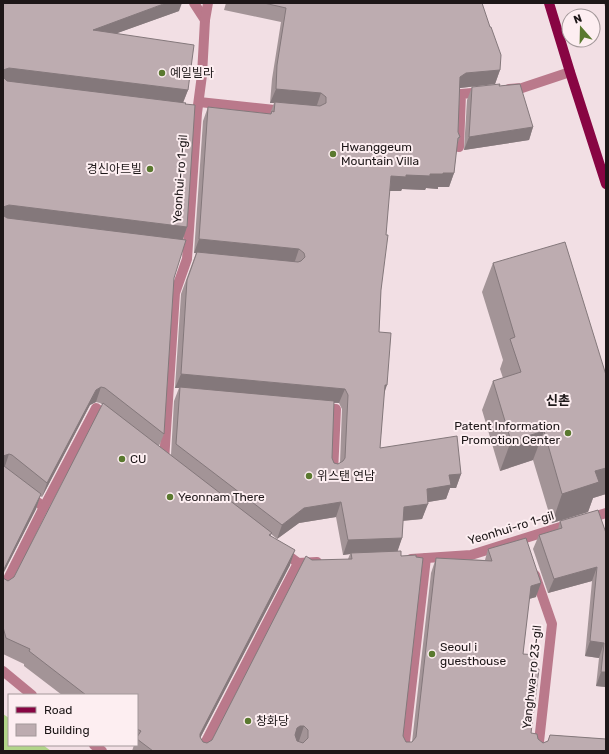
<svg xmlns="http://www.w3.org/2000/svg" width="609" height="754" font-family="Rubik,'Noto Sans KR',sans-serif">
  <style>
    .green { fill: #b1d489 }
    .lines { fill: none; stroke-linecap: round; stroke-linejoin: round }
    .minor { stroke: #ba798b; stroke-width: 10 }
    .major { stroke: #880543; stroke-width: 10 }
    .wall { fill: #a39497; fill-rule: evenodd }
    .shaded-wall { fill: #84787b }
    .building { fill: #bdacb0; stroke: #84787b; fill-rule: evenodd }
    .poi-dot { fill: #5a792f; stroke: #fdeef1; stroke-width: 1.5 }
    .labels { text-anchor: middle; dominant-baseline: central; stroke-width: 4; stroke-linejoin: round; paint-order: stroke }
    .poi-label { font-size: 12px; fill: #1d1718; stroke: #fdeef1; text-anchor: start }
    .street-label { font-size: 12px; fill: #1d1718; stroke: #fdeef1 }
    .neighbourhood-label { font-size: 13px; font-weight: bold; fill: #1d1718; stroke: #fdeef1 }
  </style>
  <rect width="100%" height="100%" fill="#f2dfe4"/>
  <path class="green" d="M3 714 9 718V745H43L51 751H3Z"/>
  <g class="lines">
    <g class="minor">
      <path d="M194 3 205 20"/>
      <path d="M509 89 522 88 570 72"/>
      <path d="M199 102 284 111"/>
      <path d="M459 147 461 94 483 92"/>
      <path d="M321 408 336 409 333 472"/>
      <path d="M166 463 164 461 175 293 187 259 197 113 202 75 205 20 208 3"/>
      <path d="M28 495 44 507 96 408 110 419"/>
      <path d="M587 519 606 513"/>
      <path d="M281 550 298 563 317 562"/>
      <path d="M411 559 471 555 570 524"/>
      <path d="M535 575 552 624 538 751"/>
      <path d="M3 589 44 507"/>
      <path d="M3 671 32 695"/>
      <path d="M94 745 102 751"/>
      <path d="M201 751 298 563"/>
      <path d="M404 751 426 558"/>
    </g>
    <path class="major" d="M549 3 570 72 606 184"/>
  </g>
  <g class="wall">
    <path d="M3 3 179 11 117 33 188 90 183 103 187 227 182 240 174 278 164 434 159 446 171 455 174 401 179 388H175L181 294 196 253H194L203 121 208 107 270 114 274 103H270L272 79 281 22 224 10 226 3H482L500 70 495 84 460 88 458 132 460 137 457 145 454 173 449 187H438V189L426 188 425 190 402 189 401 191H389L381 290 379 332 384 394 380 448 461 474 456 488H450L446 499 428 502 422 519 403 521 402 538 397 551 401 556 403 736 406 742H412L431 573 436 558 485 560 488 549 536 597 529 599 523 654 531 733 538 739 543 743 548 741 550 735 605 739 606 730V751H132L134 745H137V695H62L24 666V664L3 654V578L8 581 14 577 103 405 100 403 96 402 90 405 42 497 40 496 36 509 3 574ZM334 403H339L342 409 340 463 338 464 334 463 332 458ZM336 517 343 555 350 554 348 559 212 740 207 743 203 742 200 738 290 565 271 536V534L277 539 299 523Z"/>
    <path d="M604 3H606V10Z"/>
    <path d="M499 86 533 127 529 140 464 150 467 100 472 87Z"/>
    <path d="M493 263 606 375V494L593 498 588 512 552 523 533 460 500 471 482 410 493 381 503 378 500 369 503 360 482 292Z"/>
    <path d="M560 521 606 533V687L596 686 599 658 585 656 592 581 548 593 533 549 539 535 558 529Z"/>
  </g>
  <g class="shaded-wall">
    <path d="M166 3H182L179 11 87 44 93 30Z"/>
    <path d="M9 68 188 90 182 105 3 83V70Z"/>
    <path d="M500 70 495 84 460 88 455 91 460 77 466 73Z"/>
    <path d="M276 89 321 93 316 108 275 102 274 103H270Z"/>
    <path d="M533 127 529 140 464 150 469 137Z"/>
    <path d="M443 173H454L449 187H438V189L426 188 425 190 402 189 401 191H385L391 176 406 175 430 174Z"/>
    <path d="M9 205 187 227 182 242 3 220V207Z"/>
    <path d="M199 239 299 249 294 264 194 253Z"/>
    <path d="M181 374 345 389 339 403 180 389V387L179 388H175Z"/>
    <path d="M385 385H387L382 400Z"/>
    <path d="M101 387 96 402 90 405 42 497 47 483 96 390Z"/>
    <path d="M544 431 533 460 500 471 511 441Z"/>
    <path d="M9 454 4 469H3V456Z"/>
    <path d="M606 468V494L593 498 588 512 552 523 562 494 595 471Z"/>
    <path d="M461 474 456 488H450L446 499 422 503 427 489 449 475Z"/>
    <path d="M41 494 36 509 3 574V571Z"/>
    <path d="M341 502 336 517 299 523 277 539 282 525 304 508Z"/>
    <path d="M428 504 422 519 399 521 404 507Z"/>
    <path d="M402 538 397 553H351L350 554 343 555 348 540Z"/>
    <path d="M295 550 290 565 195 748 200 734Z"/>
    <path d="M597 567 592 581 548 593 554 579Z"/>
    <path d="M541 583 536 597 525 600 531 586Z"/>
    <path d="M590 641 604 643 599 658 585 656Z"/>
    <path d="M601 672H606V687L596 686Z"/>
    <path d="M300 726H304L299 741H295L292 743 297 728Z"/>
  </g>
  <g class="building">
    <path d="M3 3H166L93 30 194 45 188 90 9 68 3 70V72Z"/>
    <path d="M264 3H482L490 27H491L501 55 500 70 466 73 460 77 458 132 460 137 458 138 454 173H443V174H430V176L406 175V177L391 176 386 235H388L381 290 379 332 391 333 387 385H385L380 448 457 436 461 474 449 475 451 485 427 489 428 504 404 507 402 538 348 540 341 502 304 508 282 525 176 444 180 387 334 401 332 458 334 463 338 464 343 461 345 458 348 395 345 389 181 374 187 280 197 252 298 262 301 261 305 257 304 253 299 249 199 239 208 107 271 114 272 111 274 112 275 102 320 106 326 103V97L321 93 276 89 277 65 286 8Z"/>
    <path d="M3 77 7 81 186 103 185 104 195 105 187 227 9 205 3 207V208Z"/>
    <path d="M500 84 499 86 520 84 533 127 469 137 472 87Z"/>
    <path d="M3 214 4 216 7 218 186 240 174 278 164 434 105 388 101 387 96 390 47 483 12 455 9 454 3 456V457Z"/>
    <path d="M565 242 606 375V468L595 471 599 482 562 494 544 431 511 441 493 381 521 372 510 339 515 337 493 263Z"/>
    <path d="M103 403 272 533 269 535 295 550 200 734V737L203 742 207 743 212 740 306 556 312 560 352 559 351 553 401 551V556L416 555V557L423 558 403 736 406 742H412L416 737 436 558 492 561 488 549 526 538 541 583 531 586 523 654 537 655 536 669H539L531 733 537 734 538 739 543 743 548 741 550 735 606 739V751H153L137 739V737L141 731 137 729V695H86L29 651 30 649 6 638 3 627V578L8 581 14 577ZM300 726H304L308 730V738L303 743 297 741 295 735 297 728Z"/>
    <path d="M3 463 4 466 41 494 3 571Z"/>
    <path d="M598 510 606 533V672H601L604 643 590 641 597 567 554 579 539 535 562 528 560 521Z"/>
  </g>
  <g class="poi-dot">
    <circle cx="162" cy="73" r="4"/>
    <circle cx="333" cy="154" r="4"/>
    <circle cx="150" cy="169" r="4"/>
    <circle cx="568" cy="433" r="4"/>
    <circle cx="122" cy="459" r="4"/>
    <circle cx="309" cy="476" r="4"/>
    <circle cx="170" cy="497" r="4"/>
    <circle cx="432" cy="654" r="4"/>
    <circle cx="248" cy="721" r="4"/>
  </g>
  <g class="labels">
    <g class="poi-label">
      <text x="170" y="73">예일빌라</text>
      <text x="341" y="147">Hwanggeum<tspan x="341" dy="14">Mountain Villa</tspan></text>
      <text x="142" y="169" text-anchor="end">경신아트빌</text>
      <text x="560" y="426" text-anchor="end">Patent Information<tspan x="560" dy="14">Promotion Center</tspan></text>
      <text x="130" y="459">CU</text>
      <text x="317" y="476">위스탠 연남</text>
      <text x="178" y="497">Yeonnam There</text>
      <text x="440" y="647">Seoul i<tspan x="440" dy="14">guesthouse</tspan></text>
      <text x="256" y="721">창화당</text>
    </g>
    <g class="street-label">
      <text transform="translate(180 179) rotate(-86)">Yeonhui-ro 1-gil</text>
      <text transform="translate(511 528) rotate(-17)">Yeonhui-ro 1-gil</text>
      <text transform="translate(532 677) rotate(-84)">Yanghwa-ro 23-gil</text>
    </g>
    <g class="neighbourhood-label">
      <text x="558" y="400">신촌</text>
    </g>
  </g>
  <rect width="609" height="754" fill="none" stroke="#1d1718" stroke-width="8"/>
  <rect x="8" y="694" width="130" height="52" fill="#fdeef1" stroke="#a3989a"/>
  <rect x="16" y="707" width="20" height="6" fill="#880543" stroke="#a3989a"/>
  <text x="44" y="714" font-size="12" fill="#1d1718">Road</text>
  <rect x="16" y="724" width="20" height="12" fill="#bdacb0" stroke="#a3989a"/>
  <text x="44" y="734" font-size="12" fill="#1d1718">Building</text>
  <g transform="translate(581 28) rotate(340)"><circle r="19" fill="#fdeef1" stroke="#a3989a"/>
  <path d="M0-3L7 15L0 10L-7 15Z" fill="#5a792f"/>
  <text y="-6" font-size="11" font-weight="bold" text-anchor="middle" fill="#1d1718">N</text>
  </g>
</svg>
